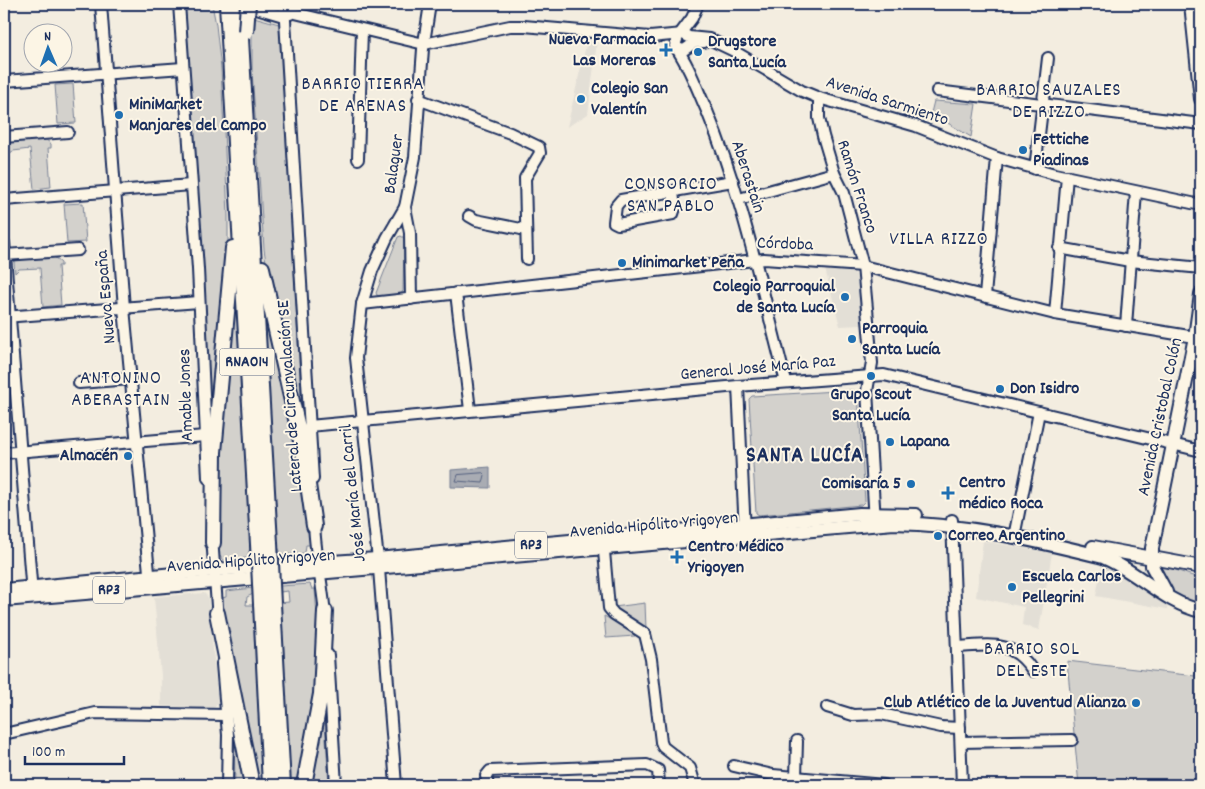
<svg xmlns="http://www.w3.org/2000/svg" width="1205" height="789" font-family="Dekko,sans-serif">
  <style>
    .built { fill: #e3dfd6 }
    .green { fill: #d3d1cc; stroke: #778095 }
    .water { fill: #a9acb3; stroke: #707a91 }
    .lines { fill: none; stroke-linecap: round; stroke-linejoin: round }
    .shore { stroke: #546180; stroke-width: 1 }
    .minor-casing { stroke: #1b2f5e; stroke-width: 14 }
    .major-casing { stroke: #1b2f5e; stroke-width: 16 }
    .highway-casing { stroke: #1b2f5e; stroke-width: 18 }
    .minor { stroke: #fcf5e5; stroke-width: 10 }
    .major { stroke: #fcf5e5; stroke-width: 12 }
    .highway { stroke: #fcf5e5; stroke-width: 14 }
    .highway-bridge-casing { stroke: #1b2f5e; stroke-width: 18; stroke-linecap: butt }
    .highway-bridge { stroke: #fcf5e5; stroke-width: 14 }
    .poi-dot { fill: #1f6fb2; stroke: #fcf5e5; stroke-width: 2 }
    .labels { text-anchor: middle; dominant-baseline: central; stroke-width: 4; stroke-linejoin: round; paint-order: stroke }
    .shield { fill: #fcf5e5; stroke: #5e6a86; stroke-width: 1 }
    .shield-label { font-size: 16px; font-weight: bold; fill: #1b2f5e }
    .poi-label { font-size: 18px; font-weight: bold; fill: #1b2f5e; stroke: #fcf5e5; text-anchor: start }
    .street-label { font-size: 18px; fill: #1b2f5e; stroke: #fcf5e5 }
    .neighbourhood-label { font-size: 19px; letter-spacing: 1px; fill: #1b2f5e; stroke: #fcf5e5 }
    .district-label { font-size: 22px; font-weight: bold; letter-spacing: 1px; fill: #1b2f5e; stroke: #fcf5e5 }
  </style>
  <rect width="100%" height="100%" fill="#f3ede0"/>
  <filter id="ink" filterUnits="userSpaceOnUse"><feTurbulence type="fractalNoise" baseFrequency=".02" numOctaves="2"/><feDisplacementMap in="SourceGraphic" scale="10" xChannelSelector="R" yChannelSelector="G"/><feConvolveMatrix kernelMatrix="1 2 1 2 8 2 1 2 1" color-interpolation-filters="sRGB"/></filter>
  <g filter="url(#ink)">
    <g class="built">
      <path d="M587 41H597L588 114 567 127Z"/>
      <path d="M825 269 852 271 857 276 862 325 840 326Z"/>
      <path d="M983 541 1052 553 1039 630 1022 625 1024 607 976 597Z"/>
      <path d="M1102 564 1124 574 1169 603 1167 609 1096 596Z"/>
      <path d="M204 593 208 597 218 703 214 708 161 706V676L154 597Z"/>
      <path d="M970 779 1079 780V785H970Z"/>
    </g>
    <g class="green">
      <path d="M185 4H212L216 25 221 69 228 215V262L210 430 204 280Z"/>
      <path d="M254 17 279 24 281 29 301 397 306 446 268 276 264 249 252 71V34Z"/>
      <path d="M73 84 76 123 58 124 55 85Z"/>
      <path d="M934 101 976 104 971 137 931 113Z"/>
      <path d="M43 137 51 144V148H48L51 187 34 189 30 149 13 151 6 156 5 144 10 140Z"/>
      <path d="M83 203 86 242 67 243 64 204Z"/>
      <path d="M401 236 404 238 403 291 401 294 378 297 376 293 398 237Z"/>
      <path d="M53 256 61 263V266H58L61 305 43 307 40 268 19 269 15 273 14 262 20 258Z"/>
      <path d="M261 281 308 498 310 545H306L305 553 282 555 276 543Z"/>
      <path d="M236 282 251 545 247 558 223 560 219 555 216 500Z"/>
      <path d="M853 390 858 393 865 501 861 505 759 515 756 513 749 399 752 396Z"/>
      <path d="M1156 563 1201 579V606C1175 598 1166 589 1156 563Z"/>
      <path d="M310 584 312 589H315L320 657 301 785H288L279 603 289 602 288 591 280 592V586Z"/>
      <path d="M253 588V594L247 597 246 605H255L264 785H254L222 598 226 597V591Z"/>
      <path d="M645 603 646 629 626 618 614 607Z"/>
      <path d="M604 616 628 628 635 636 606 638Z"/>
      <path d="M1201 640V744L1198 785H1079L1067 661 1195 676Z"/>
      <path d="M324 707 329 785H309Z"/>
      <path d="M234 729 247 785H235Z"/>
    </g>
    <path class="water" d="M490 467V488L451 487V470Z"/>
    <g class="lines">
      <path class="shore" d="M483 473 485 475 483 483 456 481 458 475Z"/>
      <defs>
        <g id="minor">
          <path d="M101 4 124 308 150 583"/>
          <path d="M179 4 198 269 208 478"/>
          <path d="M243 4 280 15 290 14"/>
          <path d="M281 4 295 13 424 44 510 26H524L650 37 683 34 689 37 709 39 732 50 802 91 819 98 916 126 997 158 1055 174 1201 205"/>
          <path d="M284 4 313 479"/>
          <path d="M680 34 692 18 698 4"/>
          <path d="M678 36 675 46C689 65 697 89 707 111 743 198 762 291 786 382"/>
          <path d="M677 48 684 50 694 43 704 42"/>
          <path d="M4 81 183 68"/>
          <path d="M937 91 1201 124"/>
          <path d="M819 98V118L823 136 834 173 844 193 863 266 872 363 867 391 875 522"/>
          <path d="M418 99 510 133 539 147 540 153 525 178 527 259"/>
          <path d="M4 137 68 132"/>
          <path d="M358 159 362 30"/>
          <path d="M1035 169 1048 58"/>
          <path d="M673 192 675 208 673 214 618 224 614 222 616 206 621 200 733 181"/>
          <path d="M739 199 834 173"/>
          <path d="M4 200 191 185"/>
          <path d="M469 216 476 220 526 230"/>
          <path d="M4 243 32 594"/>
          <path d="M1059 248 1130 261 1201 268"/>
          <path d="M5 255 78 250"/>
          <path d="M456 293 470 410"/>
          <path d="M985 296 997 158"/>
          <path d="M411 299 410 233 405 207 415 157 423 49 430 4"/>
          <path d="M362 304 764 259 863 266 1055 314 1201 338"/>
          <path d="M1055 314 1067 176"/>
          <path d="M4 317 199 302"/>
          <path d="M1126 326 1136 192"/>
          <path d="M79 383 131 379"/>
          <path d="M738 386 745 532"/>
          <path d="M309 426 738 386 884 375 1201 451"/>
          <path d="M4 453 205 436"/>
          <path d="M314 519C314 552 323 583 325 616"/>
          <path d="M952 520 962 785"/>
          <path d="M212 537 218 620"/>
          <path d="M1014 537 1039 412"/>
          <path d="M603 540 609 608 614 614 645 634 651 659 661 742 663 747 690 768 695 785"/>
          <path d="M957 647C991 645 1012 639 1033 671"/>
          <path d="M328 655 336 785"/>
          <path d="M222 664 228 735 227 785"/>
          <path d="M827 707 853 715 881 714 941 727 960 728"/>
          <path d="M4 734 95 713 226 715"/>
          <path d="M961 742 1072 740"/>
          <path d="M734 766 773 775 884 785"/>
          <path d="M796 778 797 741"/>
          <path d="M396 785 379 569 356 358 362 304 372 271 387 238 405 207"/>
          <path d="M488 785 486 776 490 771 647 765 658 770 659 785"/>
        </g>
        <g id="major">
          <path d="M1191 4 1201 99"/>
          <path d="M1093 547 1201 567"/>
          <path d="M4 590 227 569 377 559 860 514 916 515"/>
          <path d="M1166 592 1152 566V548L1195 337 1201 294"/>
          <path d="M4 600 894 523C964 524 1035 540 1103 557 1137 571 1165 603 1201 611"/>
        </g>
        <g id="highway">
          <path d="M227 4 258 544"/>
          <path d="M239 4 270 543"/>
          <path d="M262 268 303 450 314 526"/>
          <path d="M213 543 214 452 233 248"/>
          <path d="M261 604 270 785"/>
          <path d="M273 604 283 785"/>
          <path d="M217 613 252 785"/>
          <path d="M304 785 321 694 325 611"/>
        </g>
      </defs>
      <use href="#minor" class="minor-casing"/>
      <use href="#major" class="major-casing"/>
      <use href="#highway" class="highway-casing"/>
      <use href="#minor" class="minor"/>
      <use href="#major" class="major"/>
      <use href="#highway" class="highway"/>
      <defs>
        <g id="highway-bridge">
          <path d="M246 32 248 4"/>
          <path d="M270 543 273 604"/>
          <path d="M258 544 261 604"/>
        </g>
      </defs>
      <use href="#highway-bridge" class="highway-bridge-casing"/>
      <use href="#highway-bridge" class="highway-bridge"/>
    </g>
  </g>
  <g class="poi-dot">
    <path d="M663.5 42.5h5v5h5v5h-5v5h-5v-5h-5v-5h5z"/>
    <circle cx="698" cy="52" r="5"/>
    <circle cx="581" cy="99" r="5"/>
    <circle cx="119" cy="115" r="5"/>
    <circle cx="1023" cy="150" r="5"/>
    <circle cx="622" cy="263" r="5"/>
    <circle cx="845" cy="297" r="5"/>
    <circle cx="852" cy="339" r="5"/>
    <circle cx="871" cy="376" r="5"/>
    <circle cx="1000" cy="389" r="5"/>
    <circle cx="890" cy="442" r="5"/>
    <circle cx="128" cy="456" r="5"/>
    <circle cx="911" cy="484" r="5"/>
    <path d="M945.5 485.5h5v5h5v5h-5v5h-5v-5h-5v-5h5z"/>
    <circle cx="938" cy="536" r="5"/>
    <path d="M674.5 549.5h5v5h5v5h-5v5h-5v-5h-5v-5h5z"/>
    <circle cx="1012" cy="587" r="5"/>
    <circle cx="1136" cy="703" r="5"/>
  </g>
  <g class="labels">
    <g class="shield">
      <rect x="219.5" y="348.5" width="55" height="27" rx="4"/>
      <rect x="515" y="531.5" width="32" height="27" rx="4"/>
      <rect x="93" y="576.5" width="32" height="27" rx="4"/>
    </g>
    <g class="shield-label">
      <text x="247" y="362">RNA014</text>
      <text x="531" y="545">RP3</text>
      <text x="109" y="590">RP3</text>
    </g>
    <g class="poi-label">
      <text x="656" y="40" text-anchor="end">Nueva Farmacia<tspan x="656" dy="21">Las Moreras</tspan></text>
      <text x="708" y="42">Drugstore<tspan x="708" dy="21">Santa Lucía</tspan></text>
      <text x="591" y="89">Colegio San<tspan x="591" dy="21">Valentín</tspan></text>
      <text x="129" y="105">MiniMarket<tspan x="129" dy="21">Manjares del Campo</tspan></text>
      <text x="1033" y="140">Fettiche<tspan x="1033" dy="21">Piadinas</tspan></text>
      <text x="632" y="263">Minimarket Peña</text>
      <text x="835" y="287" text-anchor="end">Colegio Parroquial<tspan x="835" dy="21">de Santa Lucía</tspan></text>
      <text x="862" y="329">Parroquia<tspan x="862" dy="21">Santa Lucía</tspan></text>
      <text x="1010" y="389">Don Isidro</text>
      <text x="871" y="395" text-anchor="middle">Grupo Scout<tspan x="871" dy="21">Santa Lucía</tspan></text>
      <text x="900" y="442">Lapana</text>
      <text x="118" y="456" text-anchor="end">Almacén</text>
      <text x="959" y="483">Centro<tspan x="959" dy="21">médico Roca</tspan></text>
      <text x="901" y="484" text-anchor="end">Comisaría 5</text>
      <text x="948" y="536">Correo Argentino</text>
      <text x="688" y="547">Centro Médico<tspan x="688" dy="21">Yrigoyen</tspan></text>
      <text x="1022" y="577">Escuela Carlos<tspan x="1022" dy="21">Pellegrini</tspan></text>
      <text x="1126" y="703" text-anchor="end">Club Atlético de la Juventud Alianza</text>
    </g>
    <g class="street-label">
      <text transform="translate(887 102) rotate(18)">Avenida Sarmiento</text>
      <text transform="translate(395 164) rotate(-82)">Balaguer</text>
      <text transform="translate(747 177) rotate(72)">Aberastain</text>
      <text transform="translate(856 187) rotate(72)">Ramón Franco</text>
      <text transform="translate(785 245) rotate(2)">Córdoba</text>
      <text transform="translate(107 297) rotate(-95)">Nueva España</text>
      <text transform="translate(758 369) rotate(-5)">General José María Paz</text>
      <text transform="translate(187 395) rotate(-92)">Amable Jones</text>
      <text transform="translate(291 396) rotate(-94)">Lateral de Circunvalación SE</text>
      <text transform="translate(1161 417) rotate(-78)">Avenida Cristobal Colón</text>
      <text transform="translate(354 493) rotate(-96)">José María del Carril</text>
      <text transform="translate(654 526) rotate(-5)">Avenida Hipólito Yrigoyen</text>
      <text transform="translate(251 562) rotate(-4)">Avenida Hipólito Yrigoyen</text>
    </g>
    <g class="neighbourhood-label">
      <text x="363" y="85">BARRIO TIERRA<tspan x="363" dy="22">DE ARENAS</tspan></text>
      <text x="1049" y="91">BARRIO SAUZALES<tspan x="1049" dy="22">DE RIZZO</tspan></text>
      <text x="671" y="185">CONSORCIO<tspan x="671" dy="22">SAN PABLO</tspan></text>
      <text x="939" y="240">VILLA RIZZO</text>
      <text x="121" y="379">ANTONINO<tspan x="121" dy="22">ABERASTAIN</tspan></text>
      <text x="1032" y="650">BARRIO SOL<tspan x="1032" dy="22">DEL ESTE</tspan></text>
    </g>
    <g class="district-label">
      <text x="805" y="456">SANTA LUCÍA</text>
    </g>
  </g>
  <rect width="1205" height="789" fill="none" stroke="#fcf5e5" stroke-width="20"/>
  <rect x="10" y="10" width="1185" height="769" fill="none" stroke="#1b2f5e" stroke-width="2" filter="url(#ink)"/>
  <g transform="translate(48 48) rotate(358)"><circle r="24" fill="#fcf5e5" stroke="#a2a6af"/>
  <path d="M0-4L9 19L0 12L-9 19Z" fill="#1f6fb2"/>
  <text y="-8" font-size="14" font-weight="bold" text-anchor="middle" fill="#1b2f5e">N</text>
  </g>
  <path d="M25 756v8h99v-8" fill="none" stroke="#1b2f5e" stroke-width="2.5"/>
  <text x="32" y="756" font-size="15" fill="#1b2f5e" stroke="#fcf5e5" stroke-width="4" paint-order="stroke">100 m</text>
</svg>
